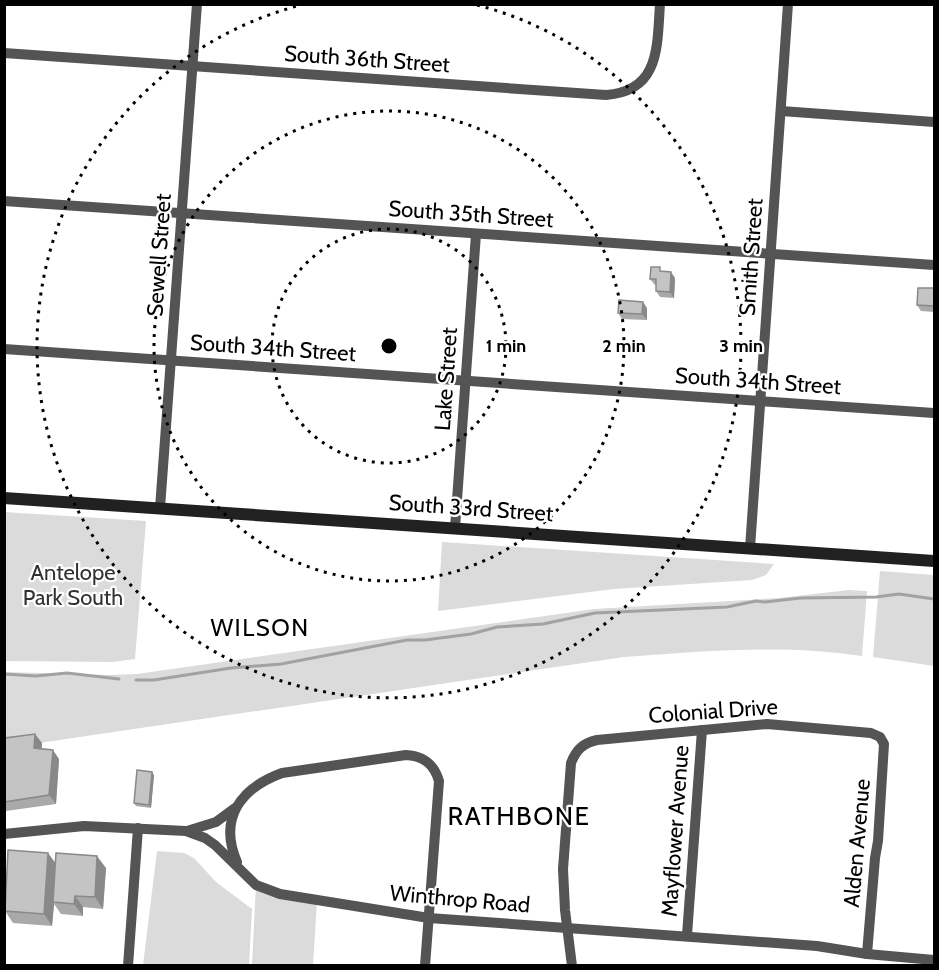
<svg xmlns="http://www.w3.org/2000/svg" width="939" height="970" font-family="Cabin,sans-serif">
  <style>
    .green { fill: #dbdbdb }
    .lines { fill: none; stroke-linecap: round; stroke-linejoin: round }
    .stream { stroke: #a2a2a2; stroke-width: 3 }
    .street { stroke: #545454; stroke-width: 10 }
    .secondary { stroke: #212121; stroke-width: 12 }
    .wall { fill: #a9a9a9 }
    .shaded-wall { fill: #898989 }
    .building { fill: #c4c4c4; stroke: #898989; stroke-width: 1.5 }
    .ring { fill: none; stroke: #000; stroke-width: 3; stroke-dasharray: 3 6 }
    .labels { text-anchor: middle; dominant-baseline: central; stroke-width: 4.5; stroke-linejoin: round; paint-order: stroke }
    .street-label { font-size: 22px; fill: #000; stroke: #fff }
    .park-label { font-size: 22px; fill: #323232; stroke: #fff }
    .neighbourhood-label { font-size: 24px; letter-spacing: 1.5px; fill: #000; stroke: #fff }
    .quarter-label { font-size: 26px; letter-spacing: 1.5px; fill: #000; stroke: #fff }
    .centre { fill: #000; stroke: #fff; stroke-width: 3 }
    .ring-label { font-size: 18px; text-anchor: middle; font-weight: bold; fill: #000; stroke: #fff; stroke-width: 4.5; stroke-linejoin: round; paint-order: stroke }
  </style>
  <rect width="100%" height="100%" fill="#fff"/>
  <g class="green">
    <path d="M4 512 146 521 135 659 112 662 5 661Z"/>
    <path d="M442 542 774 564 766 575 752 580 614 589 438 611Z"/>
    <path d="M880 571 934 575V666L873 657Z"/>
    <path d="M849 590 867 591 862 656C784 644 703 651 624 657L5 748V672L109 675 137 674 594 609 779 598Z"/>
    <path d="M157 851 184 853 194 858 216 882 252 909 249 965H143Z"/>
    <path d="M256 885 317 901 313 965 252 964Z"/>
  </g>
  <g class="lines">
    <g class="stream">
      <path d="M4 674 36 676 67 673 119 679"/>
      <path d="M136 680H154L231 668 281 664 407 640H425L471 634 497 627 543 624 595 613 727 607 756 601 765 602 801 598 876 597 899 594 934 599"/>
    </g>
    <g class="street">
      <path d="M4 53 606 95C660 91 657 47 660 4"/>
      <path d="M781 111 934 122"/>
      <path d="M4 201 934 265"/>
      <path d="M4 349 934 413"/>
      <path d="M160 508 197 4"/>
      <path d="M455 528 476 234"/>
      <path d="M750 548 788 4"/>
      <path d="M187 831 216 822 235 808"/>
      <path d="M4 834 84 826 186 831 205 838 215 845 256 885 280 894 429 918 817 946 867 954 934 960"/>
      <path d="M237 862C218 818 241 788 282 773L406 755C424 756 434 764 439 781L425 966"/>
      <path d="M687 935 702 730"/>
      <path d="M128 966 138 828"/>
      <path d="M572 966 565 910 563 869 571 763C576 750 583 743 597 740L767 724 871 733 880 737 884 744 878 841 875 858 867 954"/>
    </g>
    <path class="secondary" d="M4 498 934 561"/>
  </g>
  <g class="wall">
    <path d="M663 271 675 278 674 298 660 297 656 291V285H655L650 279Z"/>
    <path d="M934 288V312L921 311 917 305Z"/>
    <path d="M647 308V320L622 319 618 313Z"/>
    <path d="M5 738 42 743 41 749 59 759 56 804 6 811 4 809Z"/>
    <path d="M154 775 151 808 136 806 134 803Z"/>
    <path d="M55 862 106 868 103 909 83 907V916L61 914 54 904 52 926 13 923 5 911Z"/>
  </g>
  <g class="shaded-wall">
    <path d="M671 272 675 278 674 298 670 292Z"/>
    <path d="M643 302 647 308V320L642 314Z"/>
    <path d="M35 734 42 743 41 757 34 748Z"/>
    <path d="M53 750 59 759 56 804 49 795Z"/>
    <path d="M152 772 154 775 151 808 149 805Z"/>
    <path d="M48 853 57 865 54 871 56 874 53 902 54 904 52 926 44 914Z"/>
    <path d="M97 856 106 868 103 909 95 897Z"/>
    <path d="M75 896 83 907V916L74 904Z"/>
  </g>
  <g class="building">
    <path d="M651 267H660V271L671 272 670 292 656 291V279H650Z"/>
    <path d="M918 288H934V306L917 305Z"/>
    <path d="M619 300 643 302 642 314 618 313Z"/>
    <path d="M35 734 34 748 53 750 49 795 4 802 5 738Z"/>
    <path d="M137 770 152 772 149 805 134 803Z"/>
    <path d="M8 850 48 853 44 914 5 911Z"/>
    <path d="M56 853 97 856 95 897 75 896 74 904 53 902Z"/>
  </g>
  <g class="ring">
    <circle cx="389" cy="346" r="117"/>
    <circle cx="389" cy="346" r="235"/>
    <path d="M477 5A352 352 0 1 1 301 5"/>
  </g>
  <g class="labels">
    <g class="street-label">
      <text transform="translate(367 59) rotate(4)">South 36th Street</text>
      <text transform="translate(471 214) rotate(4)">South 35th Street</text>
      <text transform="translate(159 255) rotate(-86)">Sewell Street</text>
      <text transform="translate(751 257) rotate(-86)">Smith Street</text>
      <text transform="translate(273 348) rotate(4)">South 34th Street</text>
      <text transform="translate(446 379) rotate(-86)">Lake Street</text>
      <text transform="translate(758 381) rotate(4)">South 34th Street</text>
      <text transform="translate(471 508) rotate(4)">South 33rd Street</text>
      <text transform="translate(713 711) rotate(-4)">Colonial Drive</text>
      <text transform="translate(675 831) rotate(-86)">Mayflower Avenue</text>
      <text transform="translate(857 843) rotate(-85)">Alden Avenue</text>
      <text transform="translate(460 899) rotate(5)">Winthrop Road</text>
    </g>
    <g class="park-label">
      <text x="73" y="572">Antelope<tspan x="73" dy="25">Park South</tspan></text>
    </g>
    <g class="neighbourhood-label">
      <text x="260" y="627">WILSON</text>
    </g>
    <g class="quarter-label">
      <text x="519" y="816">RATHBONE</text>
    </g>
  </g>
  <circle cx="389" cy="346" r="9" class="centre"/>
  <g class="ring-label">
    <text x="506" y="352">1 min</text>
    <text x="624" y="352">2 min</text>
    <text x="741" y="352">3 min</text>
  </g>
  <rect width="939" height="970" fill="none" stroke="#000000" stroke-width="12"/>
</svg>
